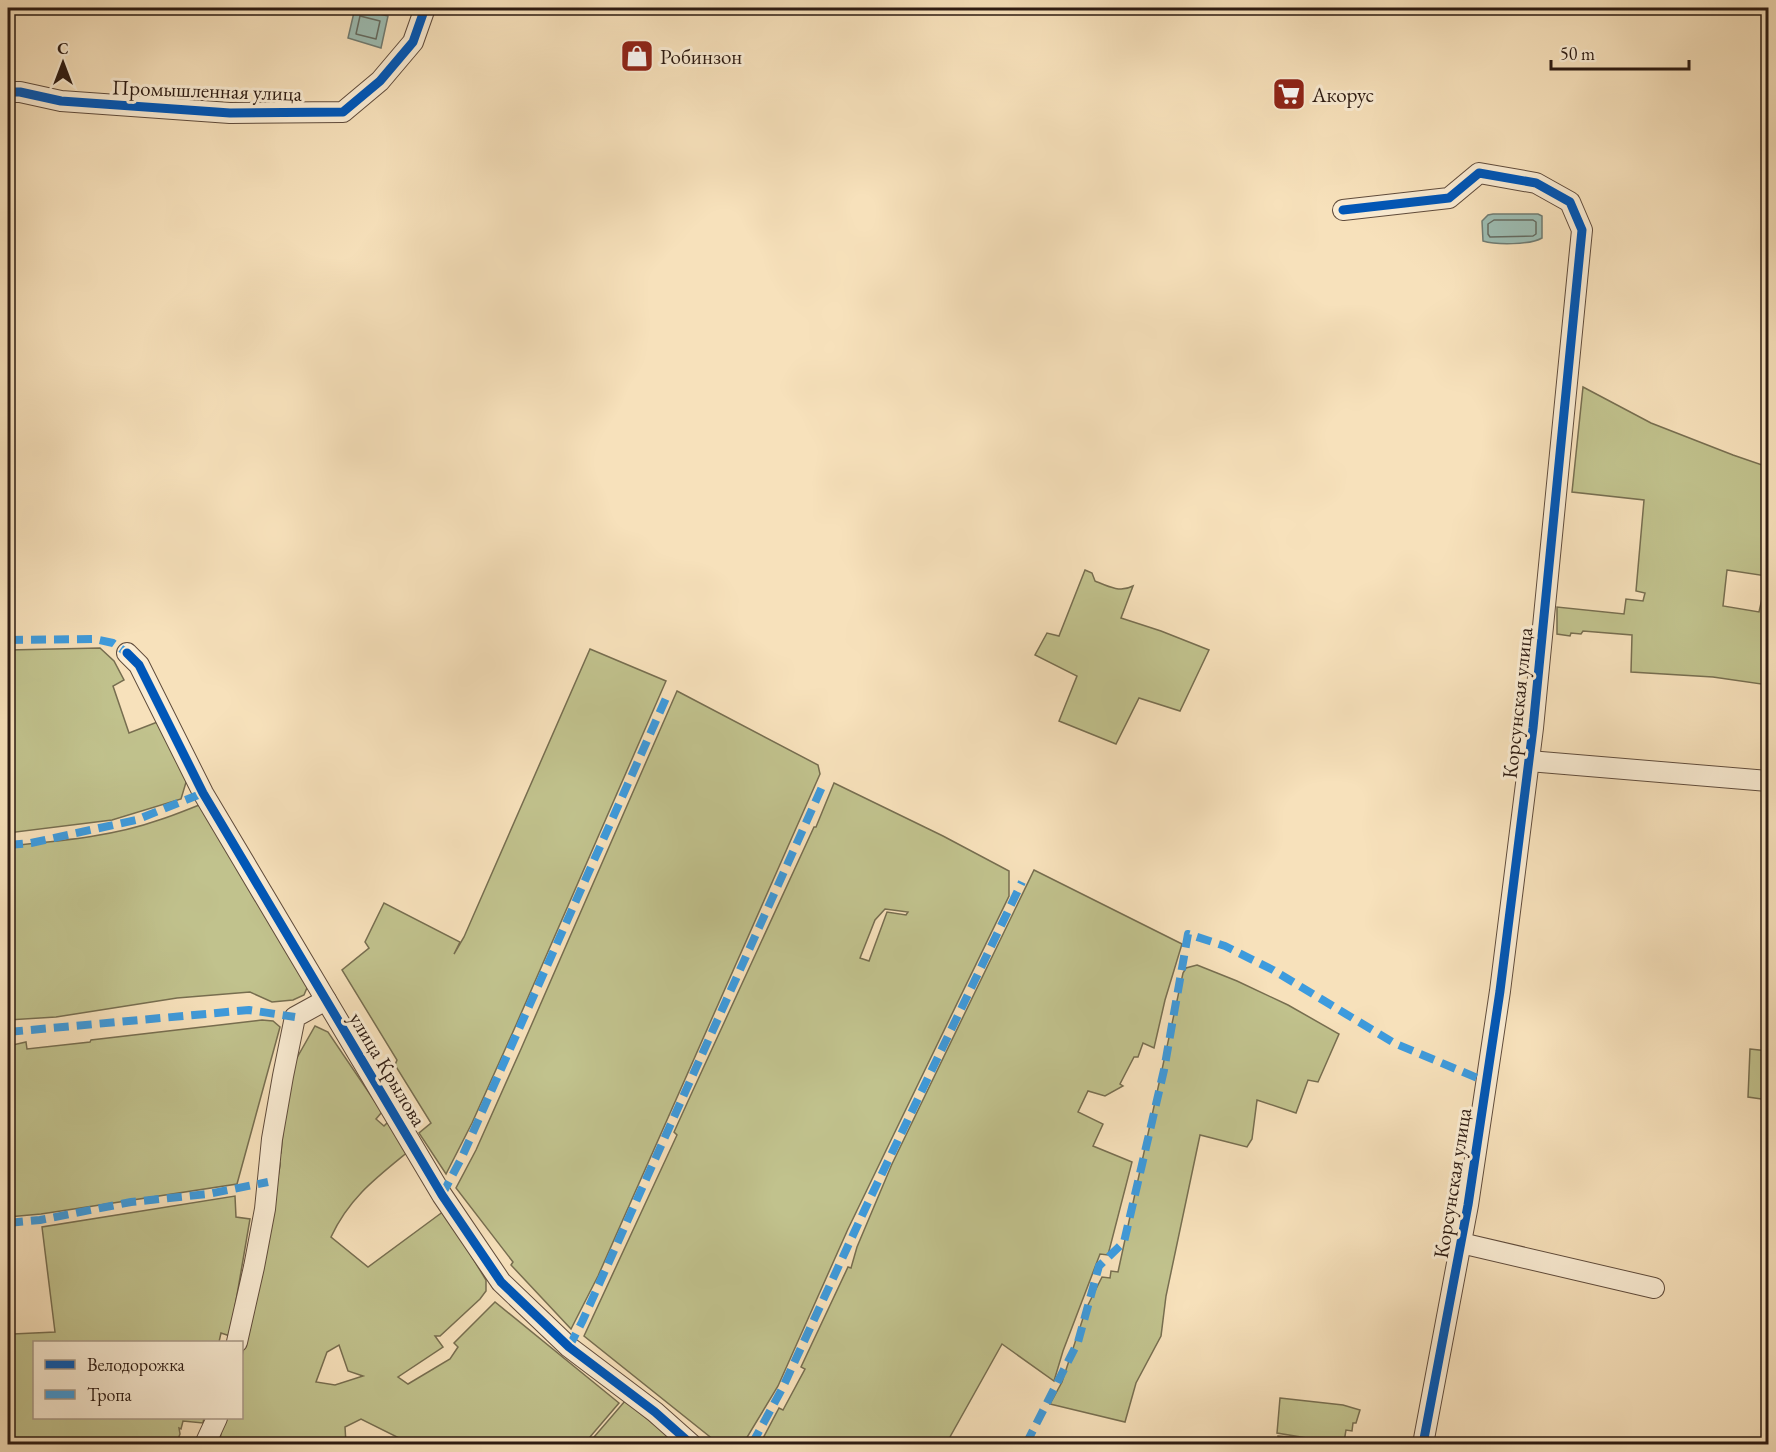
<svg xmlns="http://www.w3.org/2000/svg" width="1776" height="1452" font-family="'EB Garamond',serif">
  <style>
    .green { fill: #c1c28d; stroke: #776e50; stroke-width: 1.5; fill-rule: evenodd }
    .water { fill: #9dbdb3; stroke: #707c73; stroke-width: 1.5 }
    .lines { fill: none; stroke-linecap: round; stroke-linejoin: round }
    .shore { stroke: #656c62; stroke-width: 1.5 }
    .minor-casing { stroke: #604c3c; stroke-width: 22 }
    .minor { stroke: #faecd3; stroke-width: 20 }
    .quiet { stroke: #3d9bde; stroke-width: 8; stroke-dasharray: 15 8; stroke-linecap: butt }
    .cycleway-casing { stroke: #faecd3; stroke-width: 13 }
    .cycleway { stroke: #0057b8; stroke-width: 9 }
    .labels { text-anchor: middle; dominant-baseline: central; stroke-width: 6; stroke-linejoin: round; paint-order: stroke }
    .poi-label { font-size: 21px; fill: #2d1b12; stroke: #faecd3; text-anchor: start }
    .street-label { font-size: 21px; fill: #2d1b12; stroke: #faecd3 }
  </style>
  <rect width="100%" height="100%" fill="#f7e1bb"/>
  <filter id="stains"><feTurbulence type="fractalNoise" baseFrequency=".00333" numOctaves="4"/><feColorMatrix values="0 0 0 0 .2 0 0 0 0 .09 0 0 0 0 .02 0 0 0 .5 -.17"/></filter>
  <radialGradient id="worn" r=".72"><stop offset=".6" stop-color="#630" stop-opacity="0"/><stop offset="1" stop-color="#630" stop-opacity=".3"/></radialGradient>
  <g class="green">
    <path d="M1583 387 1651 423 1733 455 1768 467V685L1713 677 1631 672 1632 635 1583 631 1581 634 1571 633 1570 636 1557 634V607L1624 614 1626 599 1643 601 1645 593 1636 591 1644 500 1572 492ZM1727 570 1767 576 1759 612 1723 606Z"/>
    <path d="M1085 570 1092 573 1095 581C1107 586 1120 593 1133 586L1121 618 1161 631 1209 650 1180 711 1139 698 1116 744 1059 721 1077 676 1035 655 1047 633 1059 636Z"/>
    <path d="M100 648 114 661 124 680 113 686 129 733 160 721 187 779 181 799 112 820 8 833V650Z"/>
    <path d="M590 649 666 681 516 1025 472 1123 446 1174 419 1133 431 1123 395 1065 397 1060 342 970 369 948 365 942 384 903 460 942 454 954 464 937Z"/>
    <path d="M677 691 818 765 820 774 598 1276 571 1329 511 1265 513 1262 456 1188 476 1150 521 1049Z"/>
    <path d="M834 783 943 836 1009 871V896L848 1229 778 1386 743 1444H719L584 1336 677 1135 674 1132 689 1099 814 827H816ZM885 909 908 912 906 915 887 912 869 961 860 958 875 920Z"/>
    <path d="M207 802 309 983 304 995 293 1000 272 1002 250 992 177 998 56 1017 8 1020V846C58 841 111 837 159 820 175 815 191 808 207 802Z"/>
    <path d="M1034 870 1182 944 1165 1000 1154 1048 1143 1043 1138 1057H1134L1120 1084 1123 1086 1105 1096 1088 1091 1078 1112 1103 1124 1093 1146 1132 1162 1108 1255 1100 1254 1063 1351 1054 1381 1002 1344 946 1444H760L779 1408 783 1410 805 1369 801 1367 848 1267 851 1268 857 1247 892 1164Z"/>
    <path d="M1197 965 1237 981 1288 1005 1339 1034 1318 1082 1308 1080 1296 1113 1257 1100 1252 1139 1247 1147 1200 1135 1166 1296 1161 1336 1136 1383 1125 1422 1050 1404 1062 1382 1086 1309 1102 1277 1110 1278 1111 1271 1118 1272 1183 973 1186 968Z"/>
    <path d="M262 1020 273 1021 280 1027 237 1184 41 1214 8 1217V1046L26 1042 27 1049 90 1042 91 1040Z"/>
    <path d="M315 1026 328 1032 382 1112 376 1119 384 1126 389 1121 409 1151C376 1178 349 1198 331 1237L368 1267 444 1211 486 1280V1291L480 1299 440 1336H435L443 1347 398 1377 408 1384 450 1359 458 1347 454 1343 495 1302 619 1403 584 1444H411L361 1419 345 1427 346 1444H219L224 1418H242V1356L259 1276 280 1166V1163L277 1161 279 1153H281L285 1109 294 1063ZM339 1345 348 1371 363 1376 335 1385 316 1382 327 1352Z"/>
    <path d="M1750 1049 1768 1051V1100L1748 1097Z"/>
    <path d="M235 1196 236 1217 250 1219 230 1336 221 1333 219 1342H34V1418H204L203 1423 183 1421 181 1429 179 1428 180 1434 177 1442 8 1440V1264L13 1334 55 1332 42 1227Z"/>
    <path d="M1280 1398 1343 1405 1360 1410 1356 1423H1353L1352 1431 1346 1430 1344 1442 1352 1444H1277L1278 1436 1307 1438 1277 1433Z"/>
    <path d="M625 1401 678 1444H588Z"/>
  </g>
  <g class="water">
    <path d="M355 8 388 16 381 48 348 38Z"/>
    <path d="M1493 214H1538L1542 216V238C1530 245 1496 245 1483 241L1482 221 1488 215Z"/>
  </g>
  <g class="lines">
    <g class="shore">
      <path d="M360 16 380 21 376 39 356 34Z"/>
      <path d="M1494 220H1533L1536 222V234L1533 236 1490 237 1488 234V224Z"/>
    </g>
    <defs>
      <g id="minor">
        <path d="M8 92H20L61 101 230 113 343 112 380 81 413 42 425 8"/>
        <path d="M1343 210 1449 198 1479 173 1536 183 1570 202 1582 230 1533 728 1500 991 1468 1205 1423 1444"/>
        <path d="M127 653 139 665 203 793 442 1195 501 1282 569 1347 655 1412 691 1444"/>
        <path d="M1529 761 1768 781"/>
        <path d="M1461 1243 1654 1288"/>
        <path d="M237 1342 254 1267 265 1209 272 1139 283 1076 295 1017 326 1000"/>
        <path d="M205 1444 217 1418"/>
      </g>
    </defs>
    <use href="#minor" class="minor-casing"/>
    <use href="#minor" class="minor"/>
    <g class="quiet">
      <path d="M8 640 95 639 113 643 127 653"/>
      <path d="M8 845 31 843 136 820 203 793"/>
      <path d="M8 1032 249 1010 295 1017"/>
      <path d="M442 1195 462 1157 667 696"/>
      <path d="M8 1223 40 1220 131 1202 208 1194 268 1182"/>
      <path d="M569 1347 582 1322 822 787"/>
      <path d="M752 1444 782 1389 865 1209 1022 882"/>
      <path d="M1026 1444 1078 1342 1099 1266 1124 1242 1164 1070 1188 934 1225 946 1273 970 1394 1043 1487 1082"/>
    </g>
    <defs>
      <g id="cycleway">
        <path d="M8 92H20L61 101 230 113 343 112 380 81 413 42 425 8"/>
        <path d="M1343 210 1449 198 1479 173 1536 183 1570 202 1582 230 1533 728 1500 991 1468 1205 1423 1444"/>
        <path d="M127 653 139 665 203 793 442 1195 501 1282 569 1347 655 1412 691 1444"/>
      </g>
    </defs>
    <use href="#cycleway" class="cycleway-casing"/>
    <use href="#cycleway" class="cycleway"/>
  </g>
  <defs>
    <symbol id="shop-square" viewBox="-11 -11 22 22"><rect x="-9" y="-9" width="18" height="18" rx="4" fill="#8f2418" stroke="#faecd3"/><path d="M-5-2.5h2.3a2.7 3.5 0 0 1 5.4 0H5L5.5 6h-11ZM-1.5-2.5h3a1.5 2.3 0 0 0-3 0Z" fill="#fff"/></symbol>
    <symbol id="supermarket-square" viewBox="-11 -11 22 22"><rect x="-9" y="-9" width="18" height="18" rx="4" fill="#8f2418" stroke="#faecd3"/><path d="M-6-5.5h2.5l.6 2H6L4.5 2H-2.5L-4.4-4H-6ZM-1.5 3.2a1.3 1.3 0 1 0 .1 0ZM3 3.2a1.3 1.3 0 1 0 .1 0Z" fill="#fff"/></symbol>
  </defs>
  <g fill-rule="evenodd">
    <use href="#shop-square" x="618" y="37" width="38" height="38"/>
    <use href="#supermarket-square" x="1270" y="75" width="38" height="38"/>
  </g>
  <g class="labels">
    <g class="poi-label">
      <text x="660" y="56">Робинзон</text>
      <text x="1312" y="94">Акорус</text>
    </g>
    <g class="street-label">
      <text transform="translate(207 90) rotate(2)">Промышленная улица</text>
      <text transform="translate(1517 703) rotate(-84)">Корсунская улица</text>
      <text transform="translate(388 1069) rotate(59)">улица Крылова</text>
      <text transform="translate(1452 1183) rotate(-81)">Корсунская улица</text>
    </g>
  </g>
  <rect width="1776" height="1452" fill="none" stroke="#f7e1bb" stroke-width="30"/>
  <rect x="9" y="9" width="1758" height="1434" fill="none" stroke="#2d1b12" stroke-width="3"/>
  <rect x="15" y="15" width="1746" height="1422" fill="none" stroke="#2d1b12" stroke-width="1.5"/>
  <rect x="33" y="1341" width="210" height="78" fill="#faecd3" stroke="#a89886" stroke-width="1.5"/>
  <rect x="45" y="1360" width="30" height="9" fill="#0057b8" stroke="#a89886" stroke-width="1.5"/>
  <text x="87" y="1371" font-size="18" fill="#2d1b12">Велодорожка</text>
  <rect x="45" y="1390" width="30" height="9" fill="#3d9bde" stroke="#a89886" stroke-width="1.5"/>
  <text x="87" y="1401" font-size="18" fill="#2d1b12">Тропа</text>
  <g transform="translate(63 63)" stroke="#faecd3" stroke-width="4.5" paint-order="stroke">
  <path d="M0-4.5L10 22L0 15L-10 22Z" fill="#2d1b12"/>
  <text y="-9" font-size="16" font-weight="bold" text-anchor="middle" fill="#2d1b12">С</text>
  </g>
  <path d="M1551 60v9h138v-9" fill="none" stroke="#2d1b12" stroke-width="3"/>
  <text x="1560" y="60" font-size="18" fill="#2d1b12" stroke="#faecd3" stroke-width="4.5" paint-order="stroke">50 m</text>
  <rect width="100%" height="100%" filter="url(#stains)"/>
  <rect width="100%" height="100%" fill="url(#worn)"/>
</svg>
